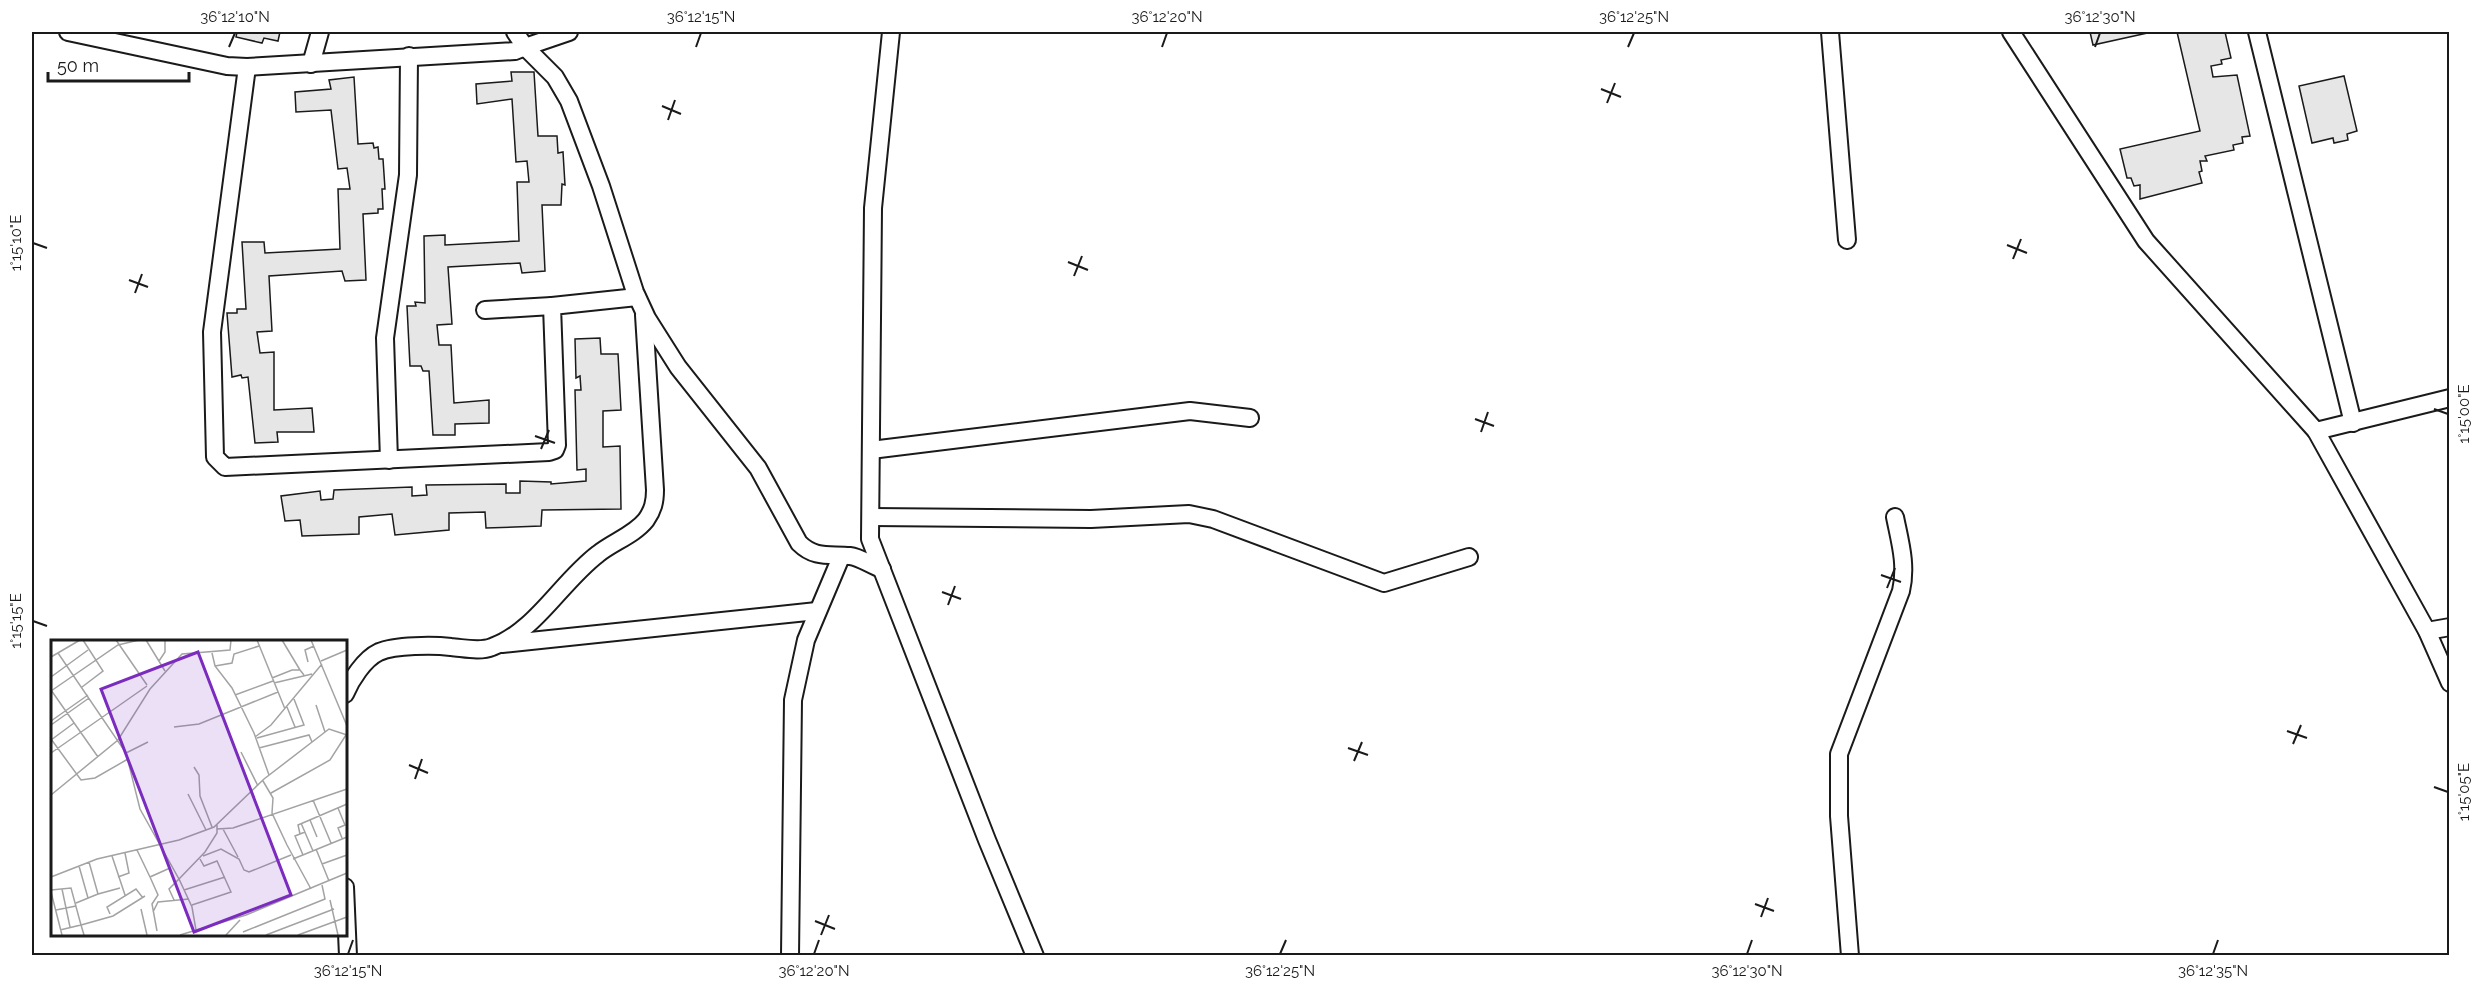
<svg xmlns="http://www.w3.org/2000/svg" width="2481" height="987" font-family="Raleway,sans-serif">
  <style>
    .building { fill: #e6e6e6; stroke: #1a1a1a; stroke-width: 1.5 }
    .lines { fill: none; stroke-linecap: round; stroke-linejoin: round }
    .street-casing { stroke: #1a1a1a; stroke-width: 20 }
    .street { stroke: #fff; stroke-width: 16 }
    .ticks { fill: none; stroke: #1a1a1a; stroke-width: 2 }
    .inset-road { fill: none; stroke: #a3a3a3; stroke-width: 1.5 }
    .view { fill: #7b2cbf; fill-opacity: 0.15; stroke: #7b2cbf; stroke-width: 3 }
    .inset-edge { fill: none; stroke: #1a1a1a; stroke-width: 3 }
    .neatline { fill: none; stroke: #1a1a1a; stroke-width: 2 }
    .ticks-label { font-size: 15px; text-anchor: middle; fill: #1a1a1a }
  </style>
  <rect width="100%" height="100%" fill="#fff"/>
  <g class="building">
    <path d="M237 32H280L278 41 264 38 262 43 236 37Z"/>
    <path d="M2090 32H2152L2093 45Z"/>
    <path d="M2177 32H2225L2231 58 2221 60 2222 64 2211 66 2213 77 2237 75 2250 136 2242 137 2243 143 2233 145 2234 150 2205 156 2207 161H2200L2202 171 2199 172 2202 183 2140 199V185L2134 186 2131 178H2127L2120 149 2200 131Z"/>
    <path d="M511 72H534L538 136H557L558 153 563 152 565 185 562 184 561 205H542L545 271 522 273 520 263 448 267 452 324 437 325 439 345H451L454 403 489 400V423L455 424V435H433L429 371H423L421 366H410L407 306H416L415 302 425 303 424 236 445 235V245L519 241 517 182H529L527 161 516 162 512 99 477 104 476 84 512 81Z"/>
    <path d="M2344 76 2357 131 2347 134 2348 140 2334 143 2333 138 2312 143 2299 86Z"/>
    <path d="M354 77 358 144 373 143 374 148 378 147 379 159H383L385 189H382L383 209H378V213L363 214 366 280 345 281 342 271 269 276 272 331 257 332 260 353 274 352V410L312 408 314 432H277L278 442 255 443 248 377 242 378 241 375 232 377 227 313H237V309H246L242 242H264L265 253 340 249 338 189H350L347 168 338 169 331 110 296 112 295 92 331 89 329 80Z"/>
    <path d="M600 338 601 354H618L621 410 603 411V447L620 446 621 509 542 510 541 526 486 528 485 512 449 513V530L395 535 392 514 359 517V534L302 536 300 520 285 521 281 496 320 491 321 500 333 499 334 490 412 487V496L427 495 426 485 506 484V493H520V481L551 482V484L586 481V469L577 470 575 390H581L580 376 576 378 575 339Z"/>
  </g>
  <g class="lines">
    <defs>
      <g id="street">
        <path d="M68 32 227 66 247 67 515 51 525 47 515 32"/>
        <path d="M569 32 525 47 555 77 569 101 601 186 635 292 647 318 678 367 758 468 799 543C815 559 830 554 850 556 860 557 872 566 882 569"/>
        <path d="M891 32 873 208 870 539 987 840 1035 956"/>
        <path d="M1830 32 1847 240"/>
        <path d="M2011 32 2146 241 2316 431 2427 631 2450 683"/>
        <path d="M2257 32 2353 423"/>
        <path d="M311 64 320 32"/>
        <path d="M247 67 212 332 215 457 225 467 549 452 555 450 557 445 552 306 637 297"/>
        <path d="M485 310 552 306"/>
        <path d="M2316 431 2450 398"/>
        <path d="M871 450 1190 411 1250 418"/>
        <path d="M389 460 385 338 408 175 409 56"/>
        <path d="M871 517 1091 519 1189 514 1213 519 1384 583 1469 557"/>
        <path d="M2427 631 2450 627"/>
        <path d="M502 644 817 611"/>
        <path d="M345 694C351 680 364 659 379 652 395 645 434 645 451 647 464 648 480 652 492 647 536 631 561 582 598 554 613 542 634 535 646 520 653 510 655 502 655 490L644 315"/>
        <path d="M345 887 348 956"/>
        <path d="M790 956 793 700 806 640 841 557"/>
        <path d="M1850 956 1839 816V754L1901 591C1907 565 1900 542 1895 517"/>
      </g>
    </defs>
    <use href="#street" class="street-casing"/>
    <use href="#street" class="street"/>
  </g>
  <path class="ticks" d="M229 47 235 33M696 47 701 33M1162 47 1167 33M1628 47 1634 33M2095 47 2100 33M1601 89 1621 97M1607 103 1615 83M662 106 681 114M668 120 675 100M33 243 47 248M2007 245 2027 253M2013 259 2021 239M1068 262 1088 270M1074 276 1082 256M129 280 148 287M135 293 142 274M2434 409 2448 414M1475 419 1494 426M1481 432 1488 412M535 436 555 443M541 449 549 430M1881 575 1901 582M1887 588 1895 568M942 592 961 599M948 605 955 586M33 621 47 626M2287 731 2307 738M2293 744 2301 725M1348 748 1368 755M1354 761 1362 742M409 765 428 773M415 779 422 759M2434 787 2448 792M1755 904 1774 911M1761 917 1768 898M815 921 835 929M821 935 829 915M348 954 353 940M814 954 819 940M1280 954 1286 940M1747 954 1752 940M2213 954 2218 940"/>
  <g transform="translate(51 640)">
    <rect width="296" height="296" fill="#fff"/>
    <path class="inset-road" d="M65 0 96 45M95 0 114 31M206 0 234 69M231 0 249 30M260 0 296 86M7 13 75 113 89 169 128 239 154 212 166 193V185M161 13 164 26 181 48 203 93 218 135M0 17 29 0M108 21 114 12V0M270 21 296 10M257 22 254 10 263 6M164 26 181 23 183 14 208 6M0 37 37 10M221 38 241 30H249L253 35M223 43 261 34M31 47 52 31 32 0M0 50 47 117M0 51 67 5 88 0M184 55 222 41M265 65 274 92M236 67 244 87M0 81 37 55M0 85 38 58M123 87 148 84 227 52M204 97 220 85 271 24M206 98 253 85 243 59M0 99 30 140 44 138 77 119M0 100 23 83M208 108 258 95 261 102M190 112 207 146M0 113 96 46M75 113 97 102M143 127 148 135 149 156 161 187M212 141 222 158 221 173 236 205 260 249M220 153 279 120 295 95M137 154 155 190M0 155 67 100 99 49 131 14 179 10 180 0M262 160 280 203M287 168 294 185 287 188 291 198M259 180 266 197M250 183 262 211M166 189 182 188 296 149M172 189 187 217M249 194 247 185 296 164M265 209 278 241M86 210 99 237M252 215 244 196 254 192M61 216 74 255M152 216 170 209 188 219 193 230 198 232 240 215M242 219 296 197M38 222 47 254 69 248M271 224 296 215M28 226 37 258M0 237 46 219 128 200 163 187 213 139 278 89 296 95M67 237 78 233 74 213M11 249 19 287M0 250 20 248 30 285 62 276 94 256M133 250 174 237M0 252 11 295M123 260 118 249 128 239 141 267 145 290M279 260 287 295M25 263 47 254M141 265 180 252 166 221 153 226 149 219M90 269 96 295M5 270 25 266M102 272 107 262 138 259M59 274 56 267 85 249 92 258M9 290 30 285 33 295M106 291 101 264 107 255 99 237 119 228M192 292 274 259 271 245M129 295 195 275 296 233M175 295 189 280M215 295 283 269M247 295 296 277"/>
    <path class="view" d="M147 12 240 255 143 292 50 49Z"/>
    <rect width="296" height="296" class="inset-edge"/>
  </g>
  <rect width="2481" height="987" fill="none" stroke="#ffffff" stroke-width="66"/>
  <path d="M48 72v9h141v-9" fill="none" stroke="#1a1a1a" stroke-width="3"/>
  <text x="57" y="72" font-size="18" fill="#1a1a1a" stroke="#ffffff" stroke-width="4.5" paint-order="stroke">50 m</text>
  <rect x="33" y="33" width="2415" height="921" class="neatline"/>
  <g class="ticks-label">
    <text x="235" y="22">36°12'10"N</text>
    <text x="701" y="22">36°12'15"N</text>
    <text x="1167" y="22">36°12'20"N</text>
    <text x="1634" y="22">36°12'25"N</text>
    <text x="2100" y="22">36°12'30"N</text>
    <text transform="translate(16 243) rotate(-90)" y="5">1°15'10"E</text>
    <text transform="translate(2464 414) rotate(-90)" y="5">1°15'00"E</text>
    <text transform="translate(16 621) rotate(-90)" y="5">1°15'15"E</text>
    <text transform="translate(2464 792) rotate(-90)" y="5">1°15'05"E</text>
    <text x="348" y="976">36°12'15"N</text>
    <text x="814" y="976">36°12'20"N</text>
    <text x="1280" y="976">36°12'25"N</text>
    <text x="1747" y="976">36°12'30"N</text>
    <text x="2213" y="976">36°12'35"N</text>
  </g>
</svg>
